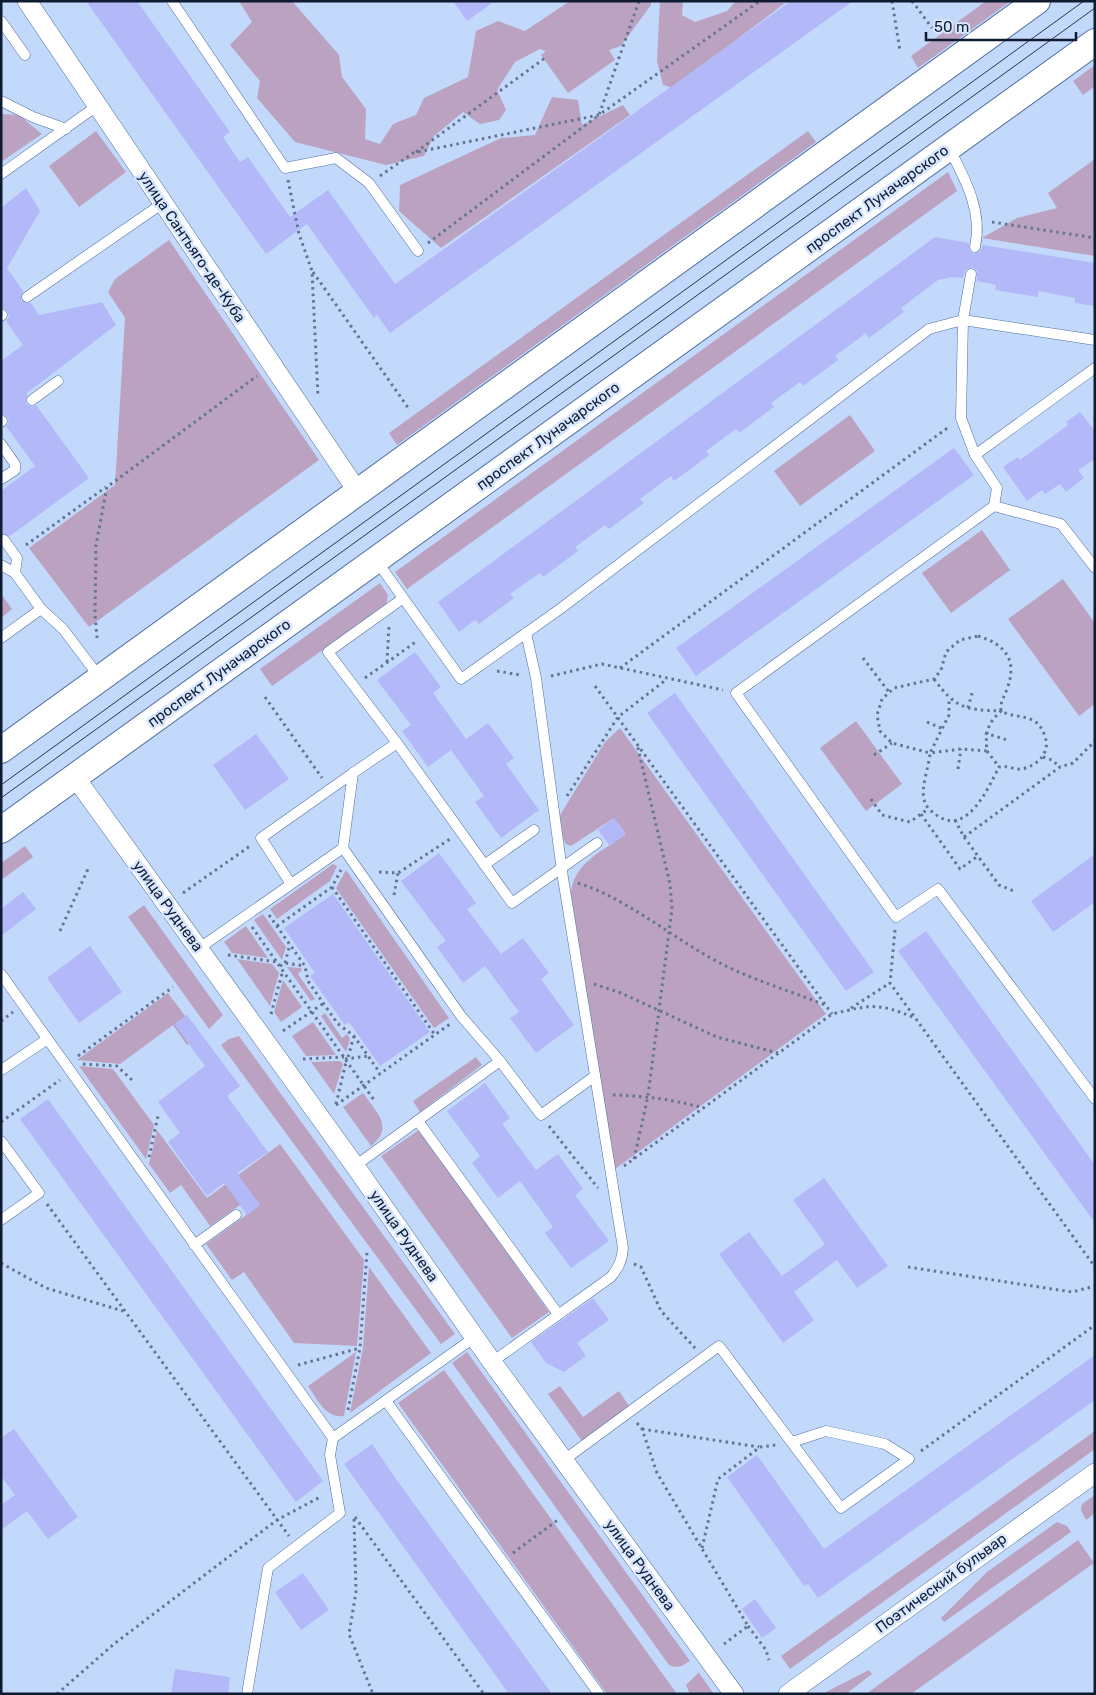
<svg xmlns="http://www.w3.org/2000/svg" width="1096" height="1695" font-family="Rubik,sans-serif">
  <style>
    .green { fill: #bba2c1 }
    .building { fill: #b2b8f8 }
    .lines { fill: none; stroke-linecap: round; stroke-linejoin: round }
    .service-casing { stroke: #4f6fa3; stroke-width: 11 }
    .minor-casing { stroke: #4f6fa3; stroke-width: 20 }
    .secondary-casing { stroke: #4f6fa3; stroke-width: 28 }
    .path { stroke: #647591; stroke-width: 3; stroke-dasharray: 2.5 4; stroke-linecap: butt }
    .service { stroke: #fff; stroke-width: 10 }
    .minor { stroke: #fff; stroke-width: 19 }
    .secondary { stroke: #fff; stroke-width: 26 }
    .tram { stroke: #27354c; stroke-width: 1 }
    .labels { text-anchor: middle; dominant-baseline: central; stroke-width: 5; stroke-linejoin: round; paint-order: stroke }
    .street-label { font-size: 15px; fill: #0e1b30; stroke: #d7e6fe }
  </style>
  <rect width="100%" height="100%" fill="#c3d9fc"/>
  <g class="green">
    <path d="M239 1H292L339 55 342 77 366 109 365 139 380 144 393 124 416 115 424 98 468 77 476 31 498 21 525 31 570 1H651V5L621 46 609 50 615 60 568 93 541 55 546 51 540 49 515 62 497 90 506 110 499 120 480 124 463 112 434 136 424 156 386 165 295 142 257 98 260 81 230 45 252 22Z"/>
    <path d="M660 1H683L682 15 695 22 727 11 736 1 785 3 673 88 663 85 657 61Z"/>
    <path d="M986 1H1011L918 68 911 56Z"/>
    <path d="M1095 65V86L1083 95 1073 81Z"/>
    <path d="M552 97 578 100 582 125 623 105 630 115 441 248 399 211 400 185 501 138 535 135Z"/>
    <path d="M1 114 19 115 42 134 1 162Z"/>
    <path d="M96 131 126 172 79 207 49 166Z"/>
    <path d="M808 131 816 142 397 445 389 433Z"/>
    <path d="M1095 159V256L982 238 1017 218 1057 208 1048 193Z"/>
    <path d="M948 172 957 191 407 589 395 572Z"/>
    <path d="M169 240 319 460 89 627 29 548 115 485 125 318 108 292 115 279Z"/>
    <path d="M850 415 875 451 800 506 774 471Z"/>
    <path d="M982 530 1010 570 951 613 922 573Z"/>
    <path d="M1063 579 1095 623V704L1079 716 1008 619Z"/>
    <path d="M380 583 388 595 386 605 272 686 260 669Z"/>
    <path d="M1 594 12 609 1 618Z"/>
    <path d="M856 721 902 784 866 811 820 748Z"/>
    <path d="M620 728 826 1014 615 1169 571 894C572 864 604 850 626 834L614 818 571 846 566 844 563 838 560 815 605 742Z"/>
    <path d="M25 846 33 857 1 880V863Z"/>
    <path d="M333 864 337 866 330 881 277 919 270 909Z"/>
    <path d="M346 870 449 1018 434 1028 336 888Z"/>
    <path d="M144 905 223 1015 209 1029 128 917Z"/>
    <path d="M263 914 286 947 282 960 254 920Z"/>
    <path d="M246 926 268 958 232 953 224 942Z"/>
    <path d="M237 959 272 964 279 973 270 1006Z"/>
    <path d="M287 967 301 968 302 970 298 974 315 999 311 1001Z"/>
    <path d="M283 980 302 1007 281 1022 274 1012Z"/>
    <path d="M168 993 200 1036 187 1045 173 1025 120 1064 77 1060Z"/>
    <path d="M325 1013 342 1038 347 1034 350 1039 346 1052 321 1016Z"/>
    <path d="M313 1022 336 1055 306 1056 292 1036Z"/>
    <path d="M239 1036 455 1334 441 1344 221 1045 229 1039Z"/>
    <path d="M476 1057 482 1065 420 1112 413 1101Z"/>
    <path d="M340 1061 343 1064 334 1094 311 1062Z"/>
    <path d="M79 1066 113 1069 154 1125 146 1159Z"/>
    <path d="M363 1093C376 1112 395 1127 371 1146L343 1107Z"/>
    <path d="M157 1130 207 1198 280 1144 364 1260 357 1346 294 1343 244 1272 232 1280 206 1244 260 1205 253 1196 210 1226 181 1185 170 1193 149 1164Z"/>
    <path d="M419 1130 549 1312 512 1338 381 1156Z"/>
    <path d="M369 1267 431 1353 350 1413 363 1348Z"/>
    <path d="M356 1352 344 1416C326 1419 317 1399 308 1386Z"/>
    <path d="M467 1352 690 1661C682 1666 678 1669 669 1665L452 1363Z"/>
    <path d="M444 1370 677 1694H607L398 1403Z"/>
    <path d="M560 1386 583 1417 619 1391 629 1406 582 1441 548 1394Z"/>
    <path d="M1095 1431V1449L790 1669 781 1656Z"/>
    <path d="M1095 1495V1513L1086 1520 1081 1510 1082 1504Z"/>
    <path d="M1057 1522 1067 1526 1071 1532 944 1622 941 1618 987 1572Z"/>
    <path d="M1078 1540 1094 1563 911 1694H866Z"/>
    <path d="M869 1670 872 1674 846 1694H822Z"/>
    <path d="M699 1672V1673L714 1694H690L686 1685Z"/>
  </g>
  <g class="building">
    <path d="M86 1H137L230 132 223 137 240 162 248 157 290 217 328 190 395 284 791 1H853L390 333 377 315 374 318 307 224 266 254Z"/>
    <path d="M453 1H495L467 21Z"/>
    <path d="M26 188 40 211 7 268 23 291 21 300 25 303H31L39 315 102 302 116 325 27 393 26 404 32 407 36 405 89 478 10 536 1 534V491L35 466 6 426 9 422 7 417 1 414V361L23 345 6 321 9 316 7 311 1 308V208Z"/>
    <path d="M935 237 969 243V250L974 254 980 252 983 245 1095 263V306L1075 303V298L1038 291V297L995 290 996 285 977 281V271L972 267 965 270 963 278 952 277 938 280 901 308 904 312 869 338 866 333 835 356 838 360 803 386 800 382 771 403 774 407 739 433 736 429 706 451 709 455 692 468 674 481 671 476 640 499 644 503 609 529 605 525 575 547 578 551 543 577 540 573 510 594 514 598 479 624 475 620 459 632 438 602Z"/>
    <path d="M1080 412 1095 431V459L1078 470 1084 478 1066 492 1060 484 1045 494 1042 490 1027 501 1003 467 1018 457 1020 460 1053 436 1068 425 1066 422Z"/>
    <path d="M954 448 974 475 696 676 676 648Z"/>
    <path d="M415 652 441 687 433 693 466 739 488 723 514 758 506 764 539 810 501 838 475 802 484 796 451 750 428 767 402 731 411 725 377 680Z"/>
    <path d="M675 693 874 972 846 991 647 713Z"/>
    <path d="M256 734 289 779 245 810 213 765Z"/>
    <path d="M614 818 626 834 610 846 598 830Z"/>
    <path d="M439 853 476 903 467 909 501 954 523 938 549 973 541 979 574 1025 536 1053 510 1018 519 1012 485 966 463 983 437 947 446 941 401 881Z"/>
    <path d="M1095 854V902L1053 932 1031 901Z"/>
    <path d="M23 892 36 909 1 936V909Z"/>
    <path d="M333 894 430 1032 380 1066 349 1022 345 1025 310 976 315 973 284 928Z"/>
    <path d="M926 931 1095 1165V1223L898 951Z"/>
    <path d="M90 946 122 992 79 1023 47 978Z"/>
    <path d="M187 1015 240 1086 227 1096 268 1152 237 1173 260 1205 247 1215 224 1183 207 1196 168 1142 180 1133 158 1102 205 1066 174 1024Z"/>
    <path d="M485 1083 510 1118 502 1124 536 1170 558 1154 583 1189 575 1195 609 1241 571 1268 545 1233 553 1227 520 1181 498 1198 472 1163 480 1156 447 1111Z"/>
    <path d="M48 1099 323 1481 296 1502 20 1119Z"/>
    <path d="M824 1178 888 1266 857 1288 837 1260 794 1292 814 1320 783 1343 719 1254 749 1232 782 1276 825 1244 793 1200Z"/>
    <path d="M593 1298 609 1320 577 1343 586 1356 564 1372 546 1363 531 1342Z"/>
    <path d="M1095 1355V1400L818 1598 808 1584 804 1586 727 1477 757 1455 824 1549Z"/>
    <path d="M14 1429 78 1517 48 1539 27 1511 1 1530V1505L15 1495 1 1476V1438Z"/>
    <path d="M372 1444 396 1479 552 1694H509L344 1464Z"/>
    <path d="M303 1573 329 1610 301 1630 275 1592Z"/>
    <path d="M755 1599 776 1628 762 1638 742 1609Z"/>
    <path d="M175 1669 230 1677 228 1694H171Z"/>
  </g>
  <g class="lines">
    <defs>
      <g id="service">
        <path d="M172 1 285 168 336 158 369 183 418 251"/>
        <path d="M1 21 25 55"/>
        <path d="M1 101 33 117 66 129"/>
        <path d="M949 148C965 179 983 211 975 247"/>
        <path d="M1 174 97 106"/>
        <path d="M971 274 963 320 961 418 975 455 997 488 994 506 736 693 896 917 938 889 1095 1099"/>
        <path d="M27 297 163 203"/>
        <path d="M1 316 2 315"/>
        <path d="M32 400 58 381"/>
        <path d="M1 422 2 421"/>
        <path d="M1 444 15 464V470L1 479"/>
        <path d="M975 455 1095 368"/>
        <path d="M994 506 1061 524 1095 568"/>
        <path d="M4 540 17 558 15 573"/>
        <path d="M376 560 461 679 560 609 929 329 963 320 1095 340"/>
        <path d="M1 565 15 573 41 609 63 629 100 678"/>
        <path d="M402 599 328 652 397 743 512 903 597 843"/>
        <path d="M1 638 41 609"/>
        <path d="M397 743 353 773 343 848 461 1016 500 1061 541 1115 595 1076"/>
        <path d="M484 865 534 830"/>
        <path d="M291 884 261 838 353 773"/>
        <path d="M198 949 343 848"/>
        <path d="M1 974 333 1438 475 1337"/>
        <path d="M1 1070 46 1040"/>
        <path d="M418 1121 558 1314"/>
        <path d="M1 1141 39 1193 1 1220"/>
        <path d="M355 1166 500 1061"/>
        <path d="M194 1245 236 1215"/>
        <path d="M492 1362 611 1277C619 1267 622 1260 623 1248L563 878 536 678 526 633"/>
        <path d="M386 1401 599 1694"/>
        <path d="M564 1460 719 1346 841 1508 909 1459 885 1444 826 1431 792 1442"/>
        <path d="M247 1694 268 1568 340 1513 330 1455 333 1438"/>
      </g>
      <g id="minor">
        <path d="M27 1 358 492"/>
        <path d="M75 777 355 1166 492 1362 734 1694"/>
        <path d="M788 1694 1095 1473"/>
      </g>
      <g id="secondary">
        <path d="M1 750 1037 1"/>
        <path d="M1 830 1095 42"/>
      </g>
    </defs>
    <use href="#service" class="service-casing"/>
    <use href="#minor" class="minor-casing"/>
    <use href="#secondary" class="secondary-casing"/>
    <g class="path">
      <path d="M892 1 900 51"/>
      <path d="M912 1 932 28"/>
      <path d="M416 152 545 58"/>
      <path d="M380 176 413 153 599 115 760 1"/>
      <path d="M288 180 299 234 312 271 318 397"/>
      <path d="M992 222 1095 238"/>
      <path d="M428 243 599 115 639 1"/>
      <path d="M313 272 409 409"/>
      <path d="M26 545 106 487"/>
      <path d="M978 636C1005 644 1018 660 1007 689 1004 698 1000 701 1001 711 1011 717 1024 715 1034 721 1041 725 1044 733 1046 740 1049 755 1035 767 1021 769 1014 770 1007 765 999 767 989 786 968 836 938 816 932 812 925 807 924 799 921 787 929 766 930 753L892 743 880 731 877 715 882 699 894 688 934 679 941 670 946 652 960 640Z"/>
      <path d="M97 638 95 614 96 545 107 487 257 376"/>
      <path d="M863 658 889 692"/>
      <path d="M387 662 389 626"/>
      <path d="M620 668 950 426"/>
      <path d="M497 671 520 675"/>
      <path d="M551 676 602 664 723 690"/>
      <path d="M365 678 417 641"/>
      <path d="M934 679C955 708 965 710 1001 711 987 724 985 733 987 751L961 749 930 753 949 715V700"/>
      <path d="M595 686 832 1014"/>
      <path d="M265 697 322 778"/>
      <path d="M968 708 972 693"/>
      <path d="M927 722 943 729"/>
      <path d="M985 733 1007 740"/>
      <path d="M987 751 999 767"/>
      <path d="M874 755 892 743"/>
      <path d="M1043 757 1052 760 1060 767"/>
      <path d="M958 769 961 749"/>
      <path d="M567 796 618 717 667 679"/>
      <path d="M871 799 882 815 910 822 928 809"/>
      <path d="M921 814 960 869 978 856"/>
      <path d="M955 820 964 837 999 885 1014 891"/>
      <path d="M964 837 1060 767 1073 763 1095 741"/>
      <path d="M379 872 398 873 450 839"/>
      <path d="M578 883C633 901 676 942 728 967 759 982 793 992 825 1005"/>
      <path d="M332 887 435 1035"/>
      <path d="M183 893 250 846"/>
      <path d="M394 895 398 873"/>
      <path d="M269 915 305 966 308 981 337 1023 354 1036 380 1073"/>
      <path d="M277 926 332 887 341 870"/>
      <path d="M252 927 374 1100"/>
      <path d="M895 930 890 983 1095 1267"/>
      <path d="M60 931 88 869"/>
      <path d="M228 955 277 962"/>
      <path d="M285 963 290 944"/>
      <path d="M280 966 285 963 305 966"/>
      <path d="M594 984 621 993 717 1037 778 1053"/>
      <path d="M851 1008 890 983"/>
      <path d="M271 1014 283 970"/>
      <path d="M1 1021 13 1012"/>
      <path d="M283 1031 324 1003"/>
      <path d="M78 1056 173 987"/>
      <path d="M348 1057 354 1036"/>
      <path d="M303 1059 344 1057"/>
      <path d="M345 1059 368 1056"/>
      <path d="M83 1064 117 1066 132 1080"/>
      <path d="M613 1095C644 1096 673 1099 703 1108"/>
      <path d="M336 1104 346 1062"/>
      <path d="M336 1105 450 1024"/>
      <path d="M1 1122 60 1080"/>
      <path d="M549 1126 598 1188"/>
      <path d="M149 1157 158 1116"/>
      <path d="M634 1159 648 1096 672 909 670 884 637 744"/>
      <path d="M624 1166 832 1014C871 1005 877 1002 915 1018"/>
      <path d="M47 1204 289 1536"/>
      <path d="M1 1263 46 1288 123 1311"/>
      <path d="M634 1264 641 1267 661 1311 695 1348"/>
      <path d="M908 1267 1072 1292 1095 1286"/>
      <path d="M298 1365 360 1348"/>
      <path d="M348 1410 360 1348 367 1252"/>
      <path d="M637 1423 642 1429 657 1473 748 1626 724 1644"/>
      <path d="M642 1429 759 1447"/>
      <path d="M921 1451 1095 1325"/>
      <path d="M355 1517 484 1694"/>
      <path d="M354 1519 356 1592 349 1634 373 1694"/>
      <path d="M702 1548 718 1479 760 1447 776 1445"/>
      <path d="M513 1553 559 1519"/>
      <path d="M748 1626 766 1650 769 1660"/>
      <path d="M57 1694 114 1644 277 1520 322 1496"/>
    </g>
    <use href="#service" class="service"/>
    <use href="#minor" class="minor"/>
    <use href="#secondary" class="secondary"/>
    <g class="tram">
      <path d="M1 785 1084 1"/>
      <path d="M1 798 1095 8"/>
    </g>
  </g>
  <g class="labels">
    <g class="street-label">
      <text transform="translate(877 199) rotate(-36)">проспект Луначарского</text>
      <text transform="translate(192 247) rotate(56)">улица Сантьяго-де-Куба</text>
      <text transform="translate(548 436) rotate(-36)">проспект Луначарского</text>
      <text transform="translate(219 673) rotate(-36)">проспект Луначарского</text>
      <text transform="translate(168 906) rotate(54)">улица Руднева</text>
      <text transform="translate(404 1236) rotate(55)">улица Руднева</text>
      <text transform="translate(640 1565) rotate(54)">улица Руднева</text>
      <text transform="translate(941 1583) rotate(-36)">Поэтический бульвар</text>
    </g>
  </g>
  <rect width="1096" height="1695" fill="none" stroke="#0e1b30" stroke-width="5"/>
  <path d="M926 32v8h150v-8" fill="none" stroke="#0e1b30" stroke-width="2.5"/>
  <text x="934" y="32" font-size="15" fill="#0e1b30" stroke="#d7e6fe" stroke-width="4" paint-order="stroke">50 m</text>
</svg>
